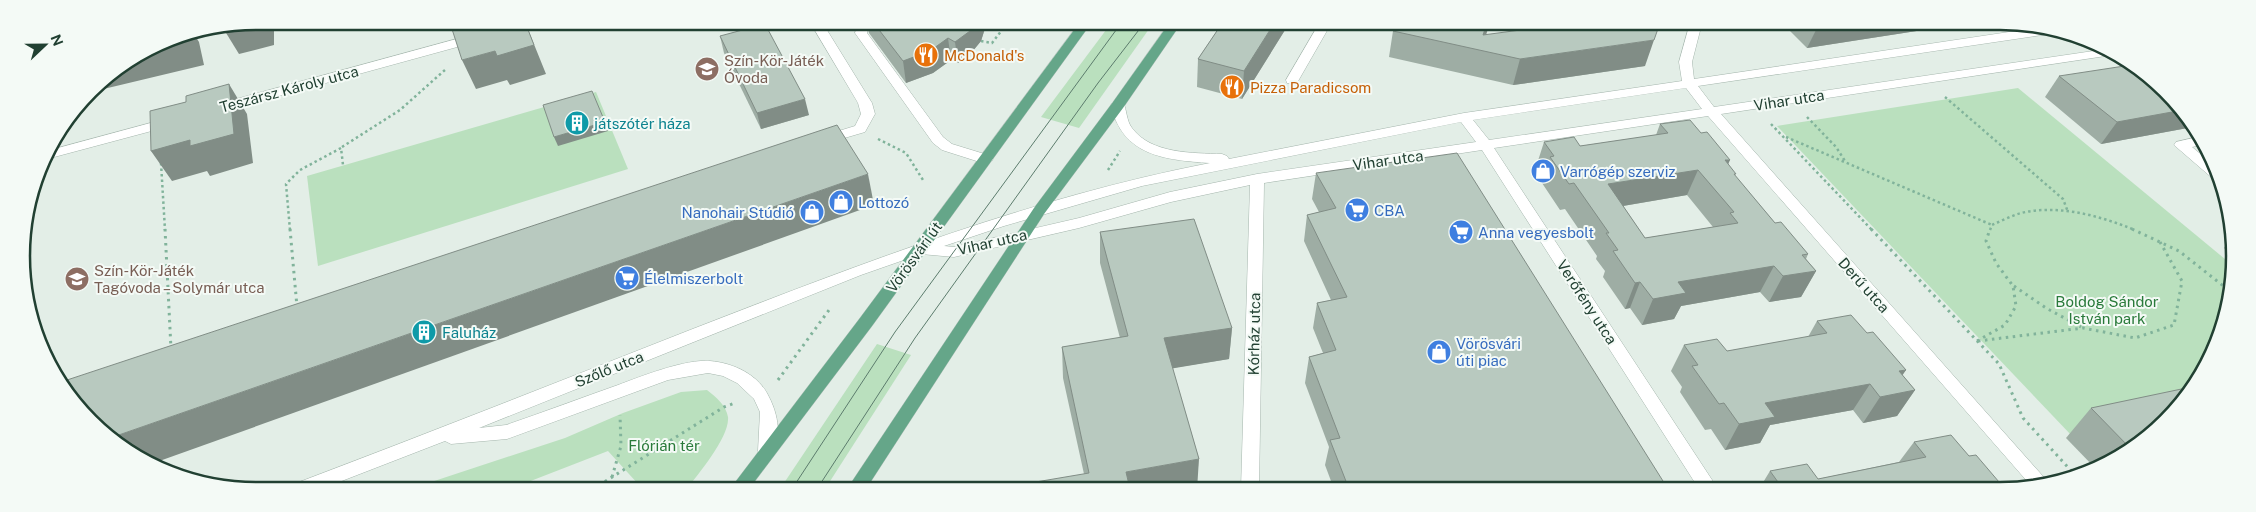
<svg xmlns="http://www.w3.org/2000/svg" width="2256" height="512" font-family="'Public Sans',sans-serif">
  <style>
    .green { fill: #bae0be }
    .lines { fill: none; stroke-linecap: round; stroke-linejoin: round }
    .minor-casing { stroke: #a5b6ad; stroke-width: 1 }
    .major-casing { stroke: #c1cac6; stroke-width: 1 }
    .path-far1 { stroke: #81b39b; stroke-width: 2.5; stroke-dasharray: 2.5 3; stroke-linecap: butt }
    .path { stroke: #81b39b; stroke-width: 3; stroke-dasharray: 2.5 4.5; stroke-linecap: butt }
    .minor { fill: #fff; fill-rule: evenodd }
    .major { fill: #65a689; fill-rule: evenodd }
    .tram { stroke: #5c7c6d; stroke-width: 1 }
    .wall { fill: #9eada4; fill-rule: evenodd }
    .shaded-wall { fill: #818d86 }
    .building { fill: #b8c9bf; stroke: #818d86; fill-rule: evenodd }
    .labels { text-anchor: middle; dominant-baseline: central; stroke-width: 4; stroke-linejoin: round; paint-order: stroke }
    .food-label { font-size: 15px; fill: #c56008; stroke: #f4faf6; text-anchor: start }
    .education-label { font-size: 15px; fill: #785e54; stroke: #f4faf6; text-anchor: start }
    .street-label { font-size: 15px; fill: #214032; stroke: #f4faf6 }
    .culture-label { font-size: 15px; fill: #0d838f; stroke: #f4faf6; text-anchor: start }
    .shop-label { font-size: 15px; fill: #366cbe; stroke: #f4faf6; text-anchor: start }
    .park-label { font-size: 15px; fill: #297a3a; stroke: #f4faf6 }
    .rim { fill: none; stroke: #214032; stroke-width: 2.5 }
  </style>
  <rect width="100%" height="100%" fill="#e3eee7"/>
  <g class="green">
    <path d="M1112 22H1154L1079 128 1041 117Z"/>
    <path d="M2018 88 2231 264 2233 287 2210 360 2171 414 2072 436 1777 126Z"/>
    <path d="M596 92 628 169 318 266 307 176Z"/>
    <path d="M877 344 911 355 825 489H780Z"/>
    <path d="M707 390C716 397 726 405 728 417 730 437 698 474 687 489H636L639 485 608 451 510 489H410L565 438 623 413 681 392Z"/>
  </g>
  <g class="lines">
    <defs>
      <g id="minor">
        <path d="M522 22H541L539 25 507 33 501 29 503 26Z"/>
        <path d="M810 22H822L872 103 875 114 865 132 824 144 817 140 819 137 855 126 861 114 858 103Z"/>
        <path d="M859 22H874L869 26 867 33 943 137 952 144 991 156 993 159 991 162 986 164 942 150 933 143 855 33Z"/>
        <path d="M1320 22H1332L1297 83H1287L1286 80Z"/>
        <path d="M1690 23H1702L1692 62 1694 79 2043 27 2054 31 2049 34 1698 86 1714 107 2107 49 2119 54 1721 114 2049 483 2033 488 1708 116 1494 148 1718 489H1699L1482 150 1264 183 1259 489H1241L1250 185 1171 202 1079 228 954 257 921 254 861 275 479 428 506 425C544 412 581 398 618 385 642 376 685 359 710 361 734 363 759 375 769 397 778 414 782 438 773 456L767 458 761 456 758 451 760 412 754 399 737 383 723 376 708 373 668 380 507 439 451 444 445 441 321 489H291L294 484C426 434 558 382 690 330 860 264 1030 198 1210 163 1165 160 1122 156 1111 105L1113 102H1123C1127 110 1126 120 1132 128 1151 154 1193 153 1222 154L1227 156 1229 159 1464 113 1682 81 1679 62ZM1686 88 1702 109 1489 140 1473 120ZM1461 122 1476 142 1257 174 1170 192 1079 218 954 247 944 246 1004 226 1142 186Z"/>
        <path d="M475 34 481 38 479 41 220 112 213 108 215 105Z"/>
        <path d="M169 118 174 119 176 122 174 125 43 160 47 151Z"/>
        <path d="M2198 137 2202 145 2192 147 2210 162 2218 178 2211 177 2174 145 2176 142Z"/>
      </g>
      <g id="major">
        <path d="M1080 22H1092L872 326 749 489H730L860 318Z"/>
        <path d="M1170 22H1182L1123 108 1044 214 866 489H847L1034 208 1113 102Z"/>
      </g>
    </defs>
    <use href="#minor" class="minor-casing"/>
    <use href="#major" class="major-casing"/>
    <g class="path-far1">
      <path d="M981 41 992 43 1008 22"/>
      <path d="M1945 97 2063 199 2068 212"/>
      <path d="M1807 117 1836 147 1845 161"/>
      <path d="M1771 124 1872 230"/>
      <path d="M1786 137 1992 225"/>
      <path d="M878 139 906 153 923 180"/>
      <path d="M342 147 400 110 446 69"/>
      <path d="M161 163 165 230"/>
      <path d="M1108 170 1120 151"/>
      <path d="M290 230 286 184 300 170 341 148 343 165"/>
      <path d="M1990 230 1992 225C2001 221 2011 216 2021 213 2059 204 2100 216 2135 230"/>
    </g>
    <g class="path">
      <path d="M165 229 171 349"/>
      <path d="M290 229 297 307"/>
      <path d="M1871 229 1999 364 2023 418 2075 475"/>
      <path d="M2132 229 2179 251 2231 292"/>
      <path d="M2014 286 2046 308 2081 327"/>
      <path d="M1977 341 2005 325 2016 306 2013 286 1996 263 1986 241 1990 229"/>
      <path d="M1978 341 2083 328 2135 338 2174 325 2182 281 2160 242"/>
      <path d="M778 380 829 310"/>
      <path d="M612 477 621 446 620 415"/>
      <path d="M593 489 724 407 735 403"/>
    </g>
    <use href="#minor" class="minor"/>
    <use href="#major" class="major"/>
    <g class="tram">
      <path d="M792 489 895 332 1122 22"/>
      <path d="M817 489 915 338 1098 83 1145 22"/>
    </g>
  </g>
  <g class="wall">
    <path d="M867 22H987L981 41 972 52 958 63 951 60 933 73 906 83 869 33Z"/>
    <path d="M1223 22H1290L1242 99 1197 87 1198 59Z"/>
    <path d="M1398 23H1490L1486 35 1645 66 1513 85 1389 57 1393 31Z"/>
    <path d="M1782 23H1968L1807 48Z"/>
    <path d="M720 36 809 115 761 129 724 53Z"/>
    <path d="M2059 76 2186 113 2193 127 2101 144 2045 97Z"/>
    <path d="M1660 124 1728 164 1735 176 1775 223 1808 254 1806 259 1816 271 1801 297 1769 302 1760 292 1681 306 1674 319 1642 325 1630 308 1625 309 1603 277 1605 271 1596 259 1597 256 1565 209 1560 210 1542 183 1543 178 1536 167 1544 142 1580 146 1656 135ZM1687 195 1713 227 1645 238 1623 206Z"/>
    <path d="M1316 173 1668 489H1334L1325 465 1329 447 1305 383 1309 357 1323 353 1313 328 1317 303 1331 300 1304 241 1307 215 1319 212 1312 199Z"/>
    <path d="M1100 232 1232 328 1229 359 1172 368 1199 459 1084 474 1063 378 1062 347 1120 338 1100 263Z"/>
    <path d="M2230 241V253L2224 248Z"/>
    <path d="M1817 321 1867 333 1906 370 1902 375 1915 390 1897 416 1863 423 1853 410 1770 425 1760 443 1725 450 1711 429 1705 430 1680 392 1682 387 1671 371 1684 345 1727 351 1808 337Z"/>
    <path d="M2091 408 2166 422 2104 467 2096 469 2066 438Z"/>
    <path d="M1914 442 1969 456 2005 489H1759L1770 471 1818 479 1899 462Z"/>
  </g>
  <g class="shaded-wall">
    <path d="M256 21H274V45L239 54 223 28Z"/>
    <path d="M525 22 546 74 510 85 507 80 476 89 462 60 495 51Z"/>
    <path d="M977 22H987L981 41 972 52 958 63 955 42Z"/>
    <path d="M1275 22H1290L1242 99 1244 71Z"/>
    <path d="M1487 23H1490L1480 51 1483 35Z"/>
    <path d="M1861 23H1968L1807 48 1816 30Z"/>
    <path d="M194 34 199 42 204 65 91 92 101 80 152 48 187 35Z"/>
    <path d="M948 38 951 60 933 73 906 83 903 61Z"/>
    <path d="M1654 40 1645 66 1513 85 1520 59Z"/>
    <path d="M229 84 247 114 253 163 210 176 207 171 172 181 151 151Z"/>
    <path d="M805 99 809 115 761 129 757 113Z"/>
    <path d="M2183 110 2186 113 2193 127 2101 144 2117 122Z"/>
    <path d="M605 122 608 131 558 146 554 137Z"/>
    <path d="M1725 160H1730L1719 185Z"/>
    <path d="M1698 170 1687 195 1599 210 1608 184Z"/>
    <path d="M868 174 874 205 151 464 139 459 113 437Z"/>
    <path d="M1774 266 1760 292 1681 306 1674 319 1642 325 1653 299 1678 282Z"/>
    <path d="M1816 271 1801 297 1769 302 1783 276Z"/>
    <path d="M1640 282 1630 308 1625 309 1635 283Z"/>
    <path d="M1232 328 1229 359 1163 370 1164 338Z"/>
    <path d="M1906 370 1888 396 1899 371Z"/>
    <path d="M1870 384 1853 410 1770 425 1760 443 1725 450 1739 424 1765 403Z"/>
    <path d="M1915 390 1897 416 1863 423 1880 397Z"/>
    <path d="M1199 459 1197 489H1126V472Z"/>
  </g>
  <g class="building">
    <path d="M469 22H525L534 45 497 56 495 51 462 60 451 26Z"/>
    <path d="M873 22H977L970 31 955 42 948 38 930 51 903 61Z"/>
    <path d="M1223 22H1275L1244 71 1198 59Z"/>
    <path d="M1398 23H1487L1483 35 1573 23H1660L1654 40 1520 59 1393 31Z"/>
    <path d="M1808 23H1861L1816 30Z"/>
    <path d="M765 24 805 99 757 113 720 36Z"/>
    <path d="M187 35 188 39 152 48 166 39Z"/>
    <path d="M2131 65 2183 110 2117 122 2059 76Z"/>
    <path d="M229 84 234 134 190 146V140L151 151 150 111 186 102V96Z"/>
    <path d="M592 91 605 122 554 137 543 105Z"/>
    <path d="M1690 120 1701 133 1707 132 1730 160H1725L1736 174H1734L1775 223 1781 222 1808 254 1802 255 1816 271 1783 276 1774 266 1678 282 1686 293 1653 299 1640 282 1635 283 1613 251 1618 250 1606 233H1609L1574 183 1569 184 1550 157 1554 156 1544 142 1574 137 1580 146 1668 133 1660 124ZM1698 170 1734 212 1730 213 1738 223 1645 238 1608 184Z"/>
    <path d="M837 125 868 174 113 437 70 399 61 382Z"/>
    <path d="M1457 153 1668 489H1349L1330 440 1340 438 1309 357 1336 350 1317 303 1347 297 1307 215 1336 208 1316 173Z"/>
    <path d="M1194 219 1232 328 1164 338 1199 459 1126 472 1130 489H1018V485L1089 473 1062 347 1128 336 1100 232Z"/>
    <path d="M1851 315 1867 333 1873 332 1906 370 1899 371 1915 390 1880 397 1870 384 1765 403 1775 417 1739 424 1724 403 1719 404 1692 366 1698 365 1684 345 1717 339 1727 351 1827 333 1817 321Z"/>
    <path d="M2191 387 2166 422 2130 448 2091 408Z"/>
    <path d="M1951 435 1969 456 1976 455 2005 489H1783L1770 471 1807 464 1818 479 1926 457 1914 442Z"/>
  </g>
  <defs>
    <symbol id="restaurant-disc" viewBox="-11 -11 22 22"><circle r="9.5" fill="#e8710a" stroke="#f4faf6"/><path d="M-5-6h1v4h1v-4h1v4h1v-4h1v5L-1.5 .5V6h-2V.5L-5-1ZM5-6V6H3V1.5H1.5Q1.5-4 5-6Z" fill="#fff"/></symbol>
    <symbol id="school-disc" viewBox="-11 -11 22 22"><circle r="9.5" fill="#8d6e63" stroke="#f4faf6"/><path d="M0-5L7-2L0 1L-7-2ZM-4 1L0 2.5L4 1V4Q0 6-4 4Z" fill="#fff"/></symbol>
    <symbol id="building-disc" viewBox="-11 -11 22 22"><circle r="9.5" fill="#0f9aa8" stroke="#f4faf6"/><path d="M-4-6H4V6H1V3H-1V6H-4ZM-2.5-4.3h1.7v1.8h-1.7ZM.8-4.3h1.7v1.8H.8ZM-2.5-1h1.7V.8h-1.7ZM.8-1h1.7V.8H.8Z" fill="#fff"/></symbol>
    <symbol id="shop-disc" viewBox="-11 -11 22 22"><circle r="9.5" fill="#3f7fe0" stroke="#f4faf6"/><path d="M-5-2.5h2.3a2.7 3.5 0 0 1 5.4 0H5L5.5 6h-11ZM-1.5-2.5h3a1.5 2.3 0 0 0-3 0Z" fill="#fff"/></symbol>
    <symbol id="supermarket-disc" viewBox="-11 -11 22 22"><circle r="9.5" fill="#3f7fe0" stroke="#f4faf6"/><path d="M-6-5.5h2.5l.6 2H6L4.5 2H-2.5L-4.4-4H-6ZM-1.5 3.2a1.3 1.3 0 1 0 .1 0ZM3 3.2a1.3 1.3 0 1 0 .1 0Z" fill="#fff"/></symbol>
  </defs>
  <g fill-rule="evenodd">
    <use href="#restaurant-disc" x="912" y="41" width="28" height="28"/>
    <use href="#school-disc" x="693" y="55" width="28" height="28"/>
    <use href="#restaurant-disc" x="1218" y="73" width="28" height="28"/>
    <use href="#building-disc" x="563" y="109" width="28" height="28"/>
    <use href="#shop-disc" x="1529" y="157" width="28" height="28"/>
    <use href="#shop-disc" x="827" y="188" width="28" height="28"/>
    <use href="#supermarket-disc" x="1343" y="196" width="28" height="28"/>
    <use href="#shop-disc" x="798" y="198" width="28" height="28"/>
    <use href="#supermarket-disc" x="1447" y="218" width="28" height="28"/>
    <use href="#supermarket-disc" x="613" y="264" width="28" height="28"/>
    <use href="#school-disc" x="63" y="265" width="28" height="28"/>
    <use href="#building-disc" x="410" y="318" width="28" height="28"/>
    <use href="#shop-disc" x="1425" y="338" width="28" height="28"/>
  </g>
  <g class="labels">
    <g class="food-label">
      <text x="944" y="55">McDonald's</text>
      <text x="1250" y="87">Pizza Paradicsom</text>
    </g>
    <g class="education-label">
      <text x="724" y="60">Szín-Kör-Játék<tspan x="724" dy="17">Óvoda</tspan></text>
      <text x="94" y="270">Szín-Kör-Játék<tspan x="94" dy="17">Tagóvoda – Solymár utca</tspan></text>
    </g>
    <g class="street-label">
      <text transform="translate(289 89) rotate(-15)">Teszársz Károly utca</text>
      <text transform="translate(1789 100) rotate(-9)">Vihar utca</text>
      <text transform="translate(1388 160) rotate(-8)">Vihar utca</text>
      <text transform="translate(992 242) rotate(-13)">Vihar utca</text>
      <text transform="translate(914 257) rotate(-54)">Vörösvári út</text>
      <text transform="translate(1864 285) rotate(48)">Derű utca</text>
      <text transform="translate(1587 302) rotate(57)">Verőfény utca</text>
      <text transform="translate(1254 334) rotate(-89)">Kórház utca</text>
      <text transform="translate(609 369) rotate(-22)">Szőlő utca</text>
    </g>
    <g class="culture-label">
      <text x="594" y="123">játszótér háza</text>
      <text x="442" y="332">Faluház</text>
    </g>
    <g class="shop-label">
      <text x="1560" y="171">Varrógép szerviz</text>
      <text x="858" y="202">Lottozó</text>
      <text x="1374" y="210">CBA</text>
      <text x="794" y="212" text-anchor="end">Nanohair Stúdió</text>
      <text x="1478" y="232">Anna vegyesbolt</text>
      <text x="644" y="278">Élelmiszerbolt</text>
      <text x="1456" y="343">Vörösvári<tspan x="1456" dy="17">úti piac</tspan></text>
    </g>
    <g class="park-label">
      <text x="2107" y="301">Boldog Sándor<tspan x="2107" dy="17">István park</tspan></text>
      <text x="664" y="445">Flórián tér</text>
    </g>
  </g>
  <path d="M0 0H2256V512H0ZM256 30H2000A226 226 0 0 1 2226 256V256A226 226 0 0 1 2000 482H256A226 226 0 0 1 30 256V256A226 226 0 0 1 256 30Z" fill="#f4faf6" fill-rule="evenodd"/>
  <path class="rim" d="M256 30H2000A226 226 0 0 1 2226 256V256A226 226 0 0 1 2000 482H256A226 226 0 0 1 30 256V256A226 226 0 0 1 256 30Z"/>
  <g transform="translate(45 45) rotate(68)" stroke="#f4faf6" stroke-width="4" paint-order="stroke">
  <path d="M0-4L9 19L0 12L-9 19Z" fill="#214032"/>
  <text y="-8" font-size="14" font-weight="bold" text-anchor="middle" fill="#214032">N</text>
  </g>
</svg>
